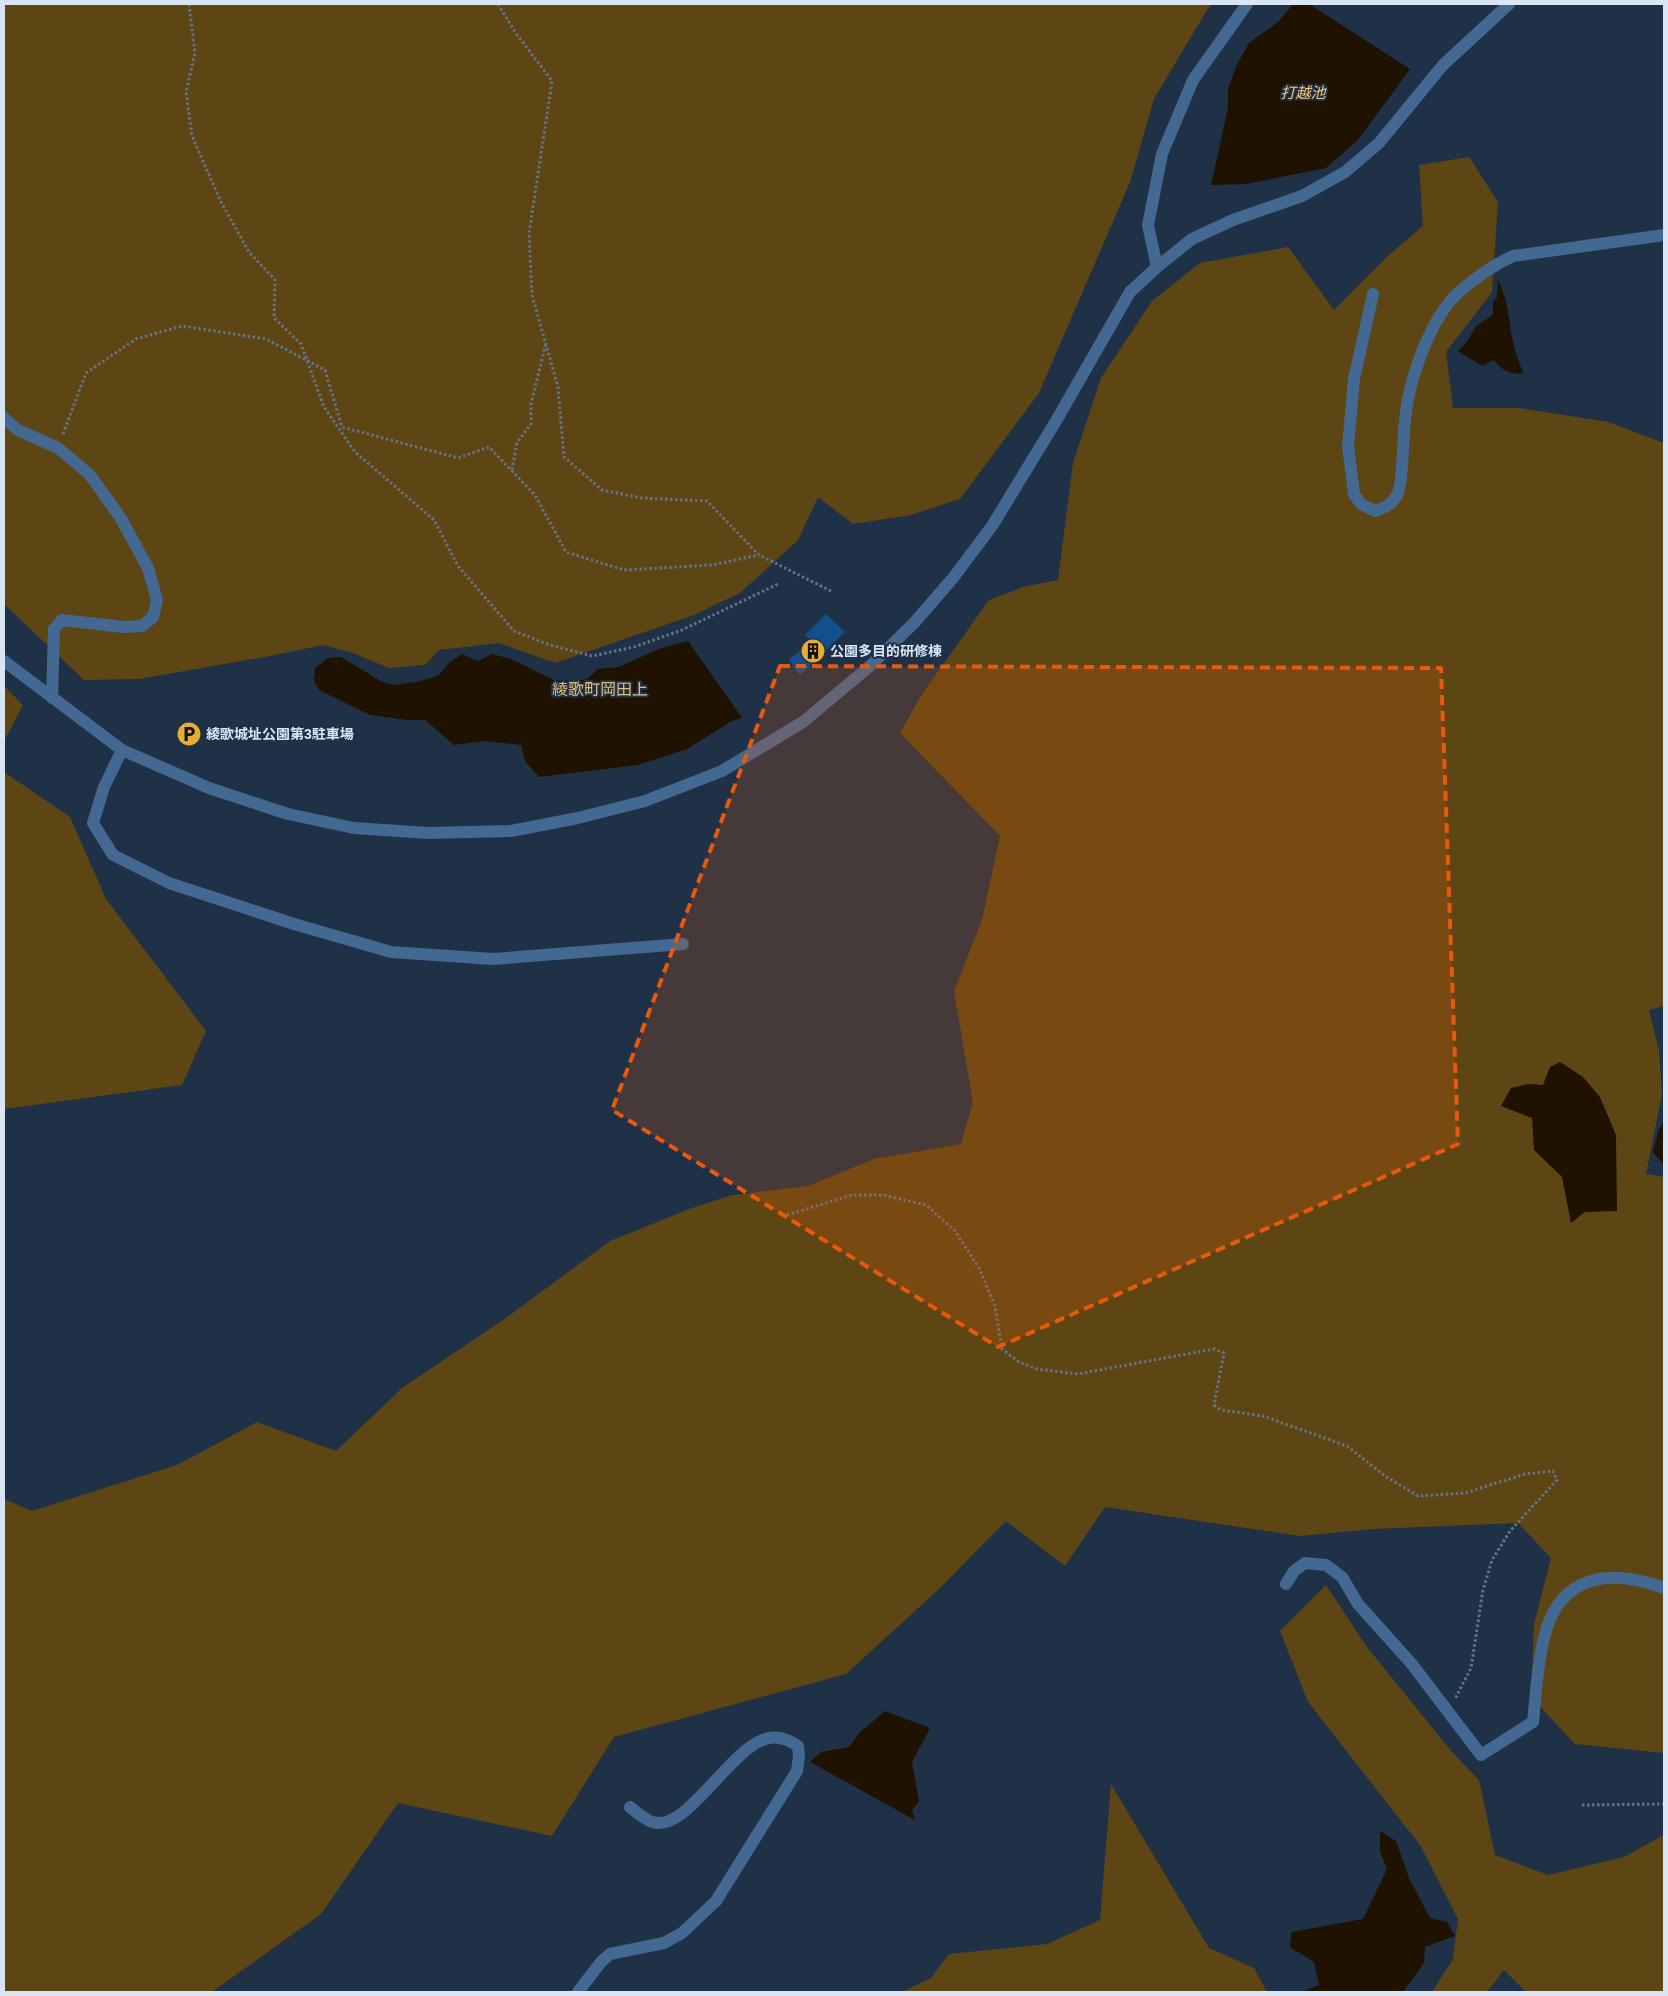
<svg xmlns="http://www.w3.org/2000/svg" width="1668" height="1996" font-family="Helvetica,'Noto Sans JP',sans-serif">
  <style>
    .green { fill: #5d4614 }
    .water { fill: #1f1200 }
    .building { fill: #12508d }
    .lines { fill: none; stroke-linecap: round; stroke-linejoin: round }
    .path { stroke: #647386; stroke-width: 3; stroke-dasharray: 2.5 2.5; stroke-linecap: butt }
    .minor { stroke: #436892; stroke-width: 12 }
    .tertiary { stroke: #436892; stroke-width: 12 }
    .marked { fill: #e8590c; fill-opacity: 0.2; stroke: #e8590c; stroke-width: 4; stroke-dasharray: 10 6; stroke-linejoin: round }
    .labels { text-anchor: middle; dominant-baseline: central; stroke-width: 4; stroke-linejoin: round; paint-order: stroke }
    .poi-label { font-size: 14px; font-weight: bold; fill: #dae5f3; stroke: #1f3146; text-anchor: start }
    .water-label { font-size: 15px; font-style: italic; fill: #f8ca72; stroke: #1f3146 }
    .quarter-label { font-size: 16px; fill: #e2bc74; stroke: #1f3146 }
  </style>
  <rect width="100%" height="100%" fill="#1f3146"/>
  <g class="green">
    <path d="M4 4H1213L1207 10 1154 99 1130 182 1039 393 960 499 911 515 853 524 818 497 798 540 740 593 694 615 555 663 499 643 439 650 425 665 389 668 353 653 323 645 265 657 139 679 84 680 4 604Z"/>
    <path d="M1469 157 1498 202 1492 292 1446 352 1453 408H1519L1608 422 1664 443V1006L1649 1010 1659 1051 1662 1094 1646 1174 1664 1177V1753L1575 1744 1531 1697 1534 1624 1551 1558 1518 1523 1373 1529 1300 1536 1105 1507 1065 1566 1006 1521 938 1590 846 1674 614 1737 552 1836 398 1803 321 1914 212 1992H4V1499L32 1511 177 1465 257 1422 336 1451 402 1388 506 1318 610 1241 692 1208 732 1195 808 1186 874 1159 961 1144 973 1102 954 991 982 920 1000 836 900 733 922 694 989 600 1023 587 1058 580 1073 463 1101 378 1152 301 1200 263 1288 247 1334 310 1390 254 1423 226 1419 165Z"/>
    <path d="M4 686 23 705 4 741Z"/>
    <path d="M4 772 70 817 106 899 206 1031 182 1085 4 1109Z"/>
    <path d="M1326 1585 1367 1647 1452 1752 1479 1780 1495 1855 1548 1875 1624 1857 1664 1835V1992H1526L1504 1970 1487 1992H1432L1453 1959 1458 1919 1420 1845 1308 1702 1280 1631Z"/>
    <path d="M1111 1784 1209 1948 1254 1968 1267 1992H902L931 1978 949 1954 1047 1944 1100 1920Z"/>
  </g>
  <g class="water">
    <path d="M1293 4H1309L1410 69 1358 140 1326 168 1247 184 1211 185 1228 108V89L1237 64 1249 43 1278 22Z"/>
    <path d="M1498 279C1501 287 1505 297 1507 306 1511 330 1512 348 1523 372L1521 374C1511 374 1500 370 1494 360L1482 366 1458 351 1466 343 1476 326 1493 315V302L1497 297Z"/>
    <path d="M688 641 742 718 732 721 687 749 638 765 539 777 525 761 521 745 484 741 454 745 425 720H407L370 715 319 690 314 681 315 668 328 658 341 657 381 681 393 685 416 682 438 676 450 662 462 654 478 661 492 654 511 659 554 680 573 681 587 679 598 669 619 667 661 648Z"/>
    <path d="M1560 1062 1583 1077 1600 1097 1616 1135 1617 1211 1585 1212 1571 1223 1562 1177 1534 1150 1532 1118 1501 1106 1511 1088 1528 1084 1543 1085 1550 1067Z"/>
    <path d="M1664 1122V1165L1653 1152 1659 1129Z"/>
    <path d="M885 1711 930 1728 912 1762 919 1802 912 1810 915 1820 810 1762 821 1752 849 1747 859 1733Z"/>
    <path d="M1380 1831 1396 1841 1409 1878 1430 1918 1447 1922 1455 1936 1425 1947 1424 1963 1403 1992H1302L1319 1985 1314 1962 1290 1947 1291 1932 1363 1919 1387 1869 1380 1851Z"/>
  </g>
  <path class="building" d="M826 614 845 632 800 675 789 660 812 641 805 635Z"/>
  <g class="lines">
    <g class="path">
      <path d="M189 4 195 53 186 92 192 136 221 202 249 252 275 280 274 318 301 344 324 407 355 452 434 520 458 566 514 631 550 645 592 656 634 647 682 630 778 584"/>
      <path d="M498 4 515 32 552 81 529 234 532 295 558 387 564 457 602 490 641 498 707 501 759 555 831 591"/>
      <path d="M63 434 86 373 136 339 182 326 266 339 325 370 342 427 458 458 489 447 535 495 566 552 624 570 712 565 759 555"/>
      <path d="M512 470 517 443 531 424V404L546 343"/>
      <path d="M787 1215 852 1195H883L926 1205 955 1231 979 1268 995 1306 1002 1349 1019 1362 1037 1369 1078 1374 1214 1349 1224 1353 1214 1405 1221 1410 1263 1416 1347 1446 1385 1476 1418 1496 1465 1493 1525 1474 1553 1471 1557 1480 1510 1531 1492 1560 1483 1590 1471 1668 1455 1699"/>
      <path d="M1582 1805 1664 1804"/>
    </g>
    <g class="minor">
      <path d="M1157 267 1148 225 1162 154 1193 80 1247 4"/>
      <path d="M1373 294 1354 379 1348 446 1354 494 1361 504 1375 511C1386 507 1393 504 1398 493 1403 482 1403 435 1405 420 1408 382 1430 318 1459 292 1475 278 1493 265 1513 256L1664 235"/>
      <path d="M4 418 18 430 58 448 90 475 120 517 148 568 157 600 153 617 142 626 123 627 62 620 54 629 52 698"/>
      <path d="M1286 1584 1294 1571 1305 1563 1326 1565 1342 1577 1358 1604 1411 1663 1481 1755 1533 1722C1536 1695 1537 1665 1544 1638 1559 1574 1610 1568 1664 1588"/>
      <path d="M578 1992 601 1962 610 1954 664 1943 682 1933 716 1901 797 1771 799 1756 798 1746C789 1740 780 1736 769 1738 731 1745 687 1834 652 1822 644 1819 636 1812 630 1807"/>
    </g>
    <g class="tertiary">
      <path d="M4 661 122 750 209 788 288 814 354 828 428 833 511 831 578 818 645 801 722 771 803 722 870 666 914 623 953 578 992 526 1056 421 1130 292 1157 267 1192 239 1233 220 1302 196 1345 172 1379 143 1443 65 1509 4"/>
      <path d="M122 750 104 787 93 823 113 855 169 883 294 924 391 952 493 959 683 944"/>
    </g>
  </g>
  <path class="marked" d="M780 666 1441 668 1458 1144 998 1347 612 1110Z"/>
  <defs>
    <symbol id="building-disc" viewBox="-11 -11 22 22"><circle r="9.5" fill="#e5ad35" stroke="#1f3146"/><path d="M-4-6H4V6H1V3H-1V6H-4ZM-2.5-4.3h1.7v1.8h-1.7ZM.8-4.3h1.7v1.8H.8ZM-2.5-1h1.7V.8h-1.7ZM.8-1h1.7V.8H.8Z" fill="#111"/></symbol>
    <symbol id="parking-disc" viewBox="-11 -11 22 22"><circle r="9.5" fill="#e5ad35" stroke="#1f3146"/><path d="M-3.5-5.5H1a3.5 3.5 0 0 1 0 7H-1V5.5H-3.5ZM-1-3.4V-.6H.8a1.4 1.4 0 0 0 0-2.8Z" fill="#111"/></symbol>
  </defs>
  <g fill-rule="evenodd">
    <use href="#building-disc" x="799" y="637" width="28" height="28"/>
    <use href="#parking-disc" x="175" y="720" width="28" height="28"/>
  </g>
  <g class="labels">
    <g class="poi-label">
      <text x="830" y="651">公園多目的研修棟</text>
      <text x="206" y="734">綾歌城址公園第3駐車場</text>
    </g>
    <g class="water-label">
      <text x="1303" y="92">打越池</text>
    </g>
    <g class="quarter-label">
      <text x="600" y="689">綾歌町岡田上</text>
    </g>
  </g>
  <rect width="1668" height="1996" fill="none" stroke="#dae5f3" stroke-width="10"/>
</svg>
